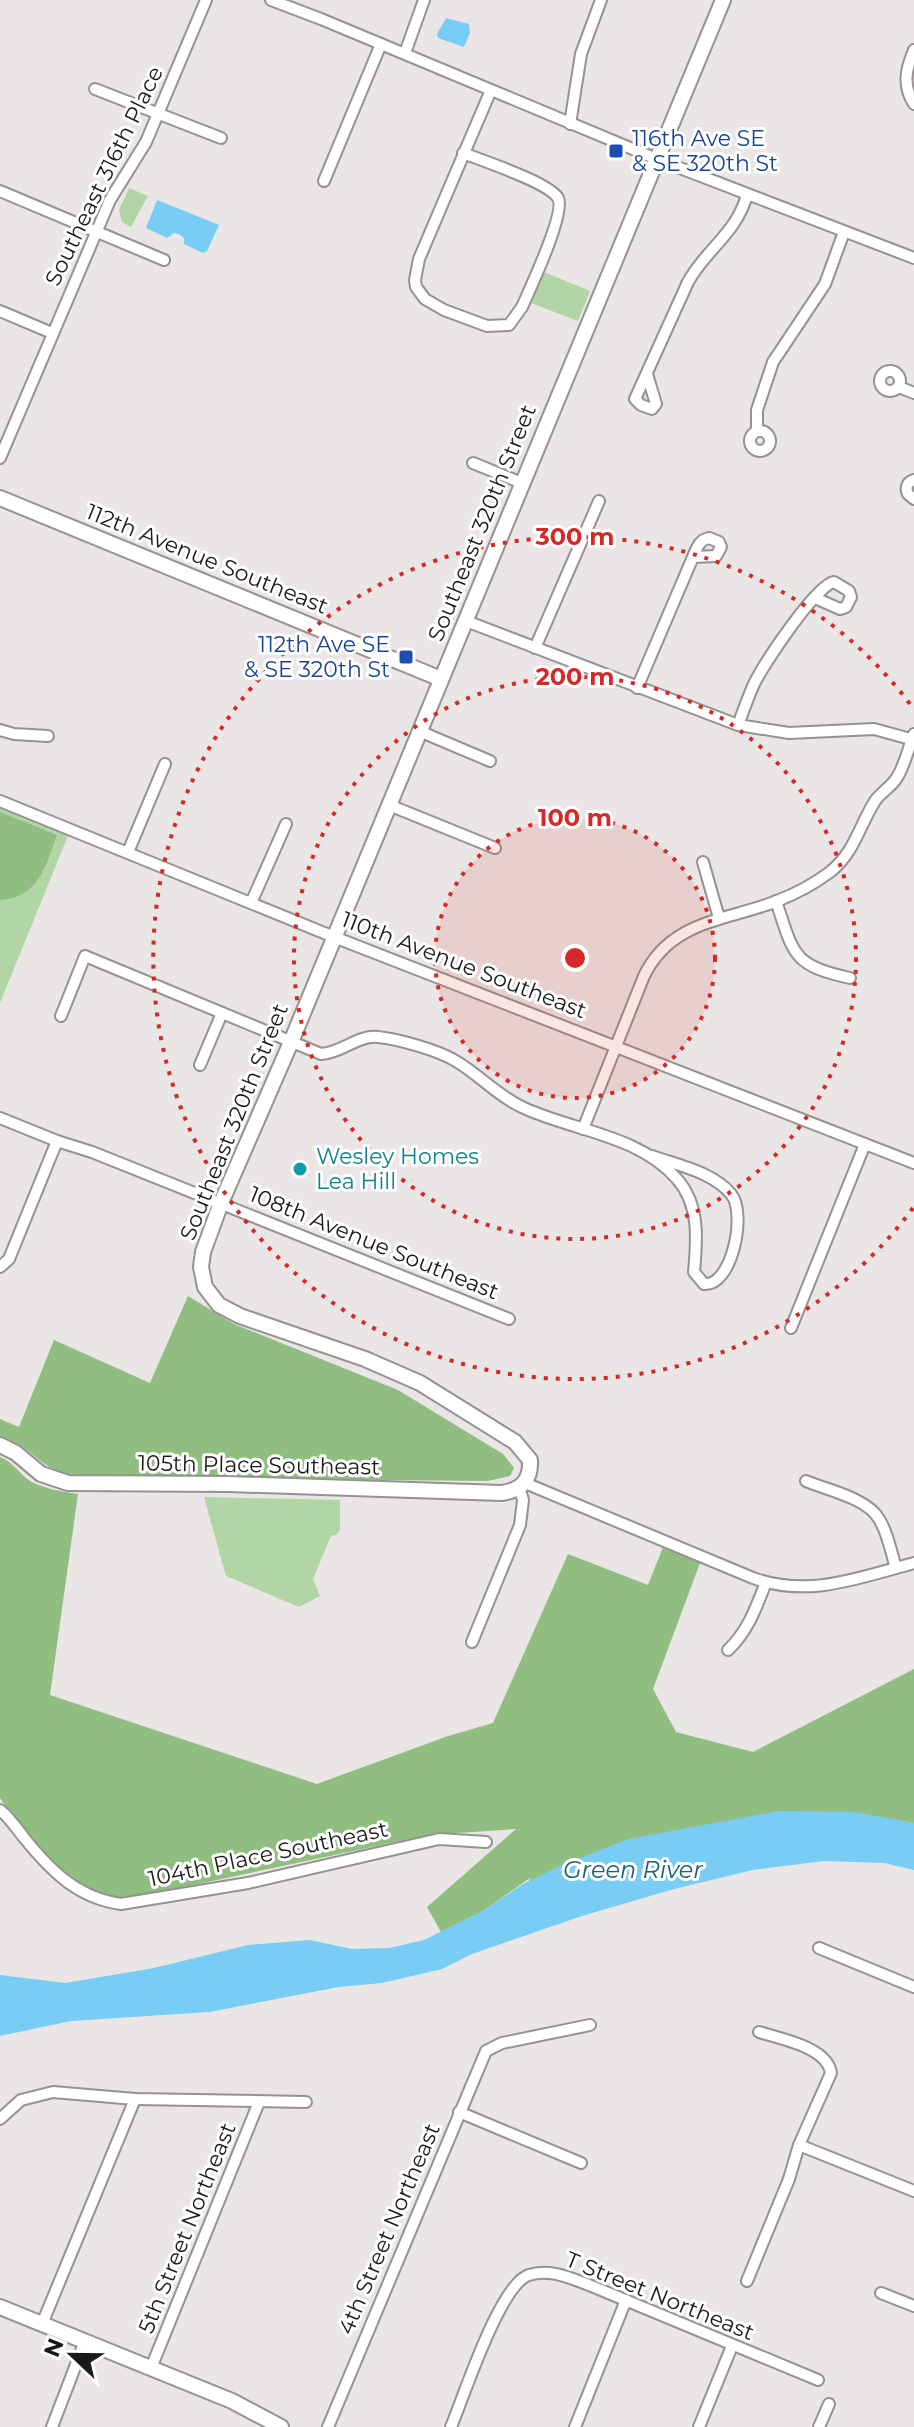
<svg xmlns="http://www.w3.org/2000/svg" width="914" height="2427" font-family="Montserrat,sans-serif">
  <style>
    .green { fill: #b2d5a6 }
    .forest { fill: #90be80 }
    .water { fill: #79ccf3 }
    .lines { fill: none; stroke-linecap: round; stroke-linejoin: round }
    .street-casing { stroke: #959290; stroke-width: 14 }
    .secondary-casing { stroke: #959290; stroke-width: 18 }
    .street { stroke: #fff; stroke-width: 10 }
    .secondary { stroke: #fff; stroke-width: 14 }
    .ring { fill: none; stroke: #d62828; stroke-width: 4; stroke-dasharray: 4 8 }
    .transit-dot { fill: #1a4fb4; stroke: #fff; stroke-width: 3 }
    .culture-dot { fill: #0f9aa8; stroke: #fff; stroke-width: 3 }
    .labels { text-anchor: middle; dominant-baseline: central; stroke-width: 6; stroke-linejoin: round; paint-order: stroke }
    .transit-label { font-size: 22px; fill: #164399; stroke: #fff; text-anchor: start }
    .street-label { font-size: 22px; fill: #1a1919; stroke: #fff }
    .culture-label { font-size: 22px; fill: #0d838f; stroke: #fff; text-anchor: start }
    .water-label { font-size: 24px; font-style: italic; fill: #1b5d77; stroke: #fff }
    .centre { fill: #d62828; stroke: #fff; stroke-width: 4 }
    .ring-label { font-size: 24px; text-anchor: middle; font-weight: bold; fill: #d62828; stroke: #fff; stroke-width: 6; stroke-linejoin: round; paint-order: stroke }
  </style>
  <rect width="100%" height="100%" fill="#eae6e5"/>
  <g class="green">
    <path d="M129 188 148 196 131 227 122 222 119 210Z"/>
    <path d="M544 272 590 291 578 321 531 303Z"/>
    <path d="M0 805 69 833 0 1003Z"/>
    <path d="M204 1497 340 1500V1530L336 1535 331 1536 313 1579 320 1596 299 1607 226 1576Z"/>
  </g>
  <g class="forest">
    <path d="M0 812 57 835C46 866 38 898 0 900Z"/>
    <path d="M188 1296 234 1324 398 1390 503 1454 514 1468 510 1476 488 1481 76 1477C66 1474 54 1471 45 1464 29 1453 22 1441 0 1440V1419L19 1427 54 1340 150 1383Z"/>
    <path d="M0 1457C12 1462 17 1470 26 1478 40 1489 61 1491 78 1494L50 1695 317 1784 448 1736 493 1723 568 1554 648 1585 663 1547 700 1563 653 1689 676 1732 753 1752 914 1669V1823L849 1812 522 1900 530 1878 483 1911 441 1932 427 1907 516 1829 429 1835 132 1898C72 1899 30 1844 0 1798Z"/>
  </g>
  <g class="water">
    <path d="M446 18 469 24 470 33 464 47 438 38 437 34Z"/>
    <path d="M157 200 219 225 207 251 203 253 184 244V238L179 234 174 233 167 238 146 228Z"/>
    <path d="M779 1811 855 1812 914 1823V1870L884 1863 824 1861 753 1870 674 1889 582 1916 472 1954 442 1969 382 1983 339 1987 209 2012 71 2021 0 2036V1975L65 1983 154 1968 248 1945 310 1940 352 1949 389 1948 424 1940 483 1911 523 1884 562 1865 628 1839Z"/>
  </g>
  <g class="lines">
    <defs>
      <g id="street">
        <path d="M271 0 321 19 659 160 914 258"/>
        <path d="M914 50C906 69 902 85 914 104"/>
        <path d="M405 53 424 0"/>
        <path d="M95 89 221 138"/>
        <path d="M570 124 581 54 601 0"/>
        <path d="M463 153C483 161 548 182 558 198 566 212 530 289 522 307L509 325 487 326 444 310 425 299 416 287 415 280 419 259 491 90"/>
        <path d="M324 181 381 44"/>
        <path d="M0 191 164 260"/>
        <path d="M0 311 52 333"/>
        <circle cx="890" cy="381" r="10"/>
        <path d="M647 374 656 404 652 409 641 405 635 399 688 282C706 249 736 234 747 195"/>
        <path d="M899 387 914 393"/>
        <circle cx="760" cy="441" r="10"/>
        <path d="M757 431V410L773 362 825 284 844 232"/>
        <path d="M0 458 110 200 146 142 206 0"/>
        <path d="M473 463 522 483"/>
        <path d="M914 480C907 482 905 488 908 494L914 499"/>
        <path d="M466 621 738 725 789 733 874 729 914 740"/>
        <path d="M535 648 599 501"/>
        <path d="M637 688 693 557C697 548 699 540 709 538L719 542 721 547 716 556 693 557"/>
        <path d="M738 725C743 712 748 697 754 684 763 665 816 585 834 582L849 591 851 597 846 607 840 609 815 598"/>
        <path d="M0 730 14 734 48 736"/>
        <path d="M419 731 490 761"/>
        <path d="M0 801 334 937 914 1163"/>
        <path d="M389 805 495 848"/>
        <path d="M128 852 165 764"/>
        <path d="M703 862 719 918"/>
        <path d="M776 901C794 955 792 965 850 978"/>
        <path d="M251 903 286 824"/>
        <path d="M61 1016 85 956 321 1054C342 1053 357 1035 378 1037 398 1039 437 1050 454 1060 479 1074 497 1096 524 1108 574 1131 639 1135 677 1179 700 1205 697 1240 694 1272L704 1284C732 1287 747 1213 731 1194 713 1172 677 1165 652 1156"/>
        <path d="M200 1065 222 1013"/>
        <path d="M0 1118 57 1141 92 1152 509 1319"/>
        <path d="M583 1129 644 976C671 920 726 921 777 901 795 894 814 884 830 872 855 852 859 826 875 801 881 792 890 788 896 779 905 766 908 748 914 734"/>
        <path d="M0 1267 9 1259 57 1141"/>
        <path d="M791 1328 865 1144"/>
        <path d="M806 1481C827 1490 867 1498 879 1519 888 1533 891 1552 896 1568"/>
        <path d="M525 1483 753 1578C809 1598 858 1578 914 1563"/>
        <path d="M472 1642 520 1525 523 1500 519 1487"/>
        <path d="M728 1650C748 1631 756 1608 766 1582"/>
        <path d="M0 1810C10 1818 17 1829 25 1839 52 1872 78 1898 121 1904L248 1883 439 1839 486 1842"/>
        <path d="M819 1948 914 1987"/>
        <path d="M459 2112 581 2163"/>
        <path d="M0 2119 21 2100 53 2092 135 2099 306 2102"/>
        <path d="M799 2145 914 2191"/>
        <path d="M747 2281 789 2179 799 2145 831 2073C827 2047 781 2039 759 2032"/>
        <path d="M881 2293 914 2306"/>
        <path d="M42 2324 135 2099"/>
        <path d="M151 2368 259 2102"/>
        <path d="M52 2427 85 2341"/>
        <path d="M328 2427 486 2051 502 2043 590 2025"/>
        <path d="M451 2427C464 2396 500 2284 529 2275 549 2268 570 2278 589 2285L818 2380"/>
        <path d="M575 2427 626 2300"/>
        <path d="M699 2427 732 2346"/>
        <path d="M819 2427 829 2404"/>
      </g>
      <g id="secondary">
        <path d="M0 498 441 679"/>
        <path d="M0 1445 16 1453 41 1474 68 1483 228 1484 502 1493C522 1490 531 1480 530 1460L515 1442 420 1383 365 1359 240 1316 219 1305 205 1287 201 1267 203 1252 221 1203 291 1042 723 0"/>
        <path d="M0 2307 232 2401 281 2427"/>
      </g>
    </defs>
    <use href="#street" class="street-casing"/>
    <use href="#secondary" class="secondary-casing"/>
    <use href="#street" class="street"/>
    <use href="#secondary" class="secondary"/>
  </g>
  <circle cx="575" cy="958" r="140" fill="#d62828" fill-opacity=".12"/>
  <g class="ring">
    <circle cx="575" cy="958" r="140"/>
    <circle cx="575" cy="958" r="281"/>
    <path d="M913 1208A421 421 0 1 1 913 708"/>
  </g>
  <g class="transit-dot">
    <rect x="608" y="143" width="16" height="16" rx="4"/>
    <rect x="398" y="649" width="16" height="16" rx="4"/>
  </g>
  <circle class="culture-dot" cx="300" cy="1169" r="8"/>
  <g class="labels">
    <g class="transit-label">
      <text x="632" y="138">116th Ave SE<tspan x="632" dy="25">&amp; SE 320th St</tspan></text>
      <text x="390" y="644" text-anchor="end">112th Ave SE<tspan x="390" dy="25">&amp; SE 320th St</tspan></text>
    </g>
    <g class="street-label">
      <text transform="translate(104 176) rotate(-64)">Southeast 316th Place</text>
      <text transform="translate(482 523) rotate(-68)">Southeast 320th Street</text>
      <text transform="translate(207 559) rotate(22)">112th Avenue Southeast</text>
      <text transform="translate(464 965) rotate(21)">110th Avenue Southeast</text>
      <text transform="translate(234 1122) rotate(-68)">Southeast 320th Street</text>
      <text transform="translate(374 1243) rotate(22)">108th Avenue Southeast</text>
      <text transform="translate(259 1465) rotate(1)">105th Place Southeast</text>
      <text transform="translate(268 1854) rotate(-12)">104th Place Southeast</text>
      <text transform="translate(187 2228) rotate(-68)">5th Street Northeast</text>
      <text transform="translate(389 2229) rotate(-67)">4th Street Northeast</text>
      <text transform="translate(660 2296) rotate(22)">T Street Northeast</text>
    </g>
    <g class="culture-label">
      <text x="316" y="1156">Wesley Homes<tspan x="316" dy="25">Lea Hill</tspan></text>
    </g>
    <g class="water-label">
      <text x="633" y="1869">Green River</text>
    </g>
  </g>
  <circle cx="575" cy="958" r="12" class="centre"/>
  <g class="ring-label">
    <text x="575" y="545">300 m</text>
    <text x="575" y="685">200 m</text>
    <text x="575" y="826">100 m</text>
  </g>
  <g transform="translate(72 2355) rotate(292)" stroke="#ffffff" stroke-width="6" paint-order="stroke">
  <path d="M0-6L14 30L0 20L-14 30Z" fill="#1a1919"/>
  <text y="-12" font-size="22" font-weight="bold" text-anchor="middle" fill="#1a1919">N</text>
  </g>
</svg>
